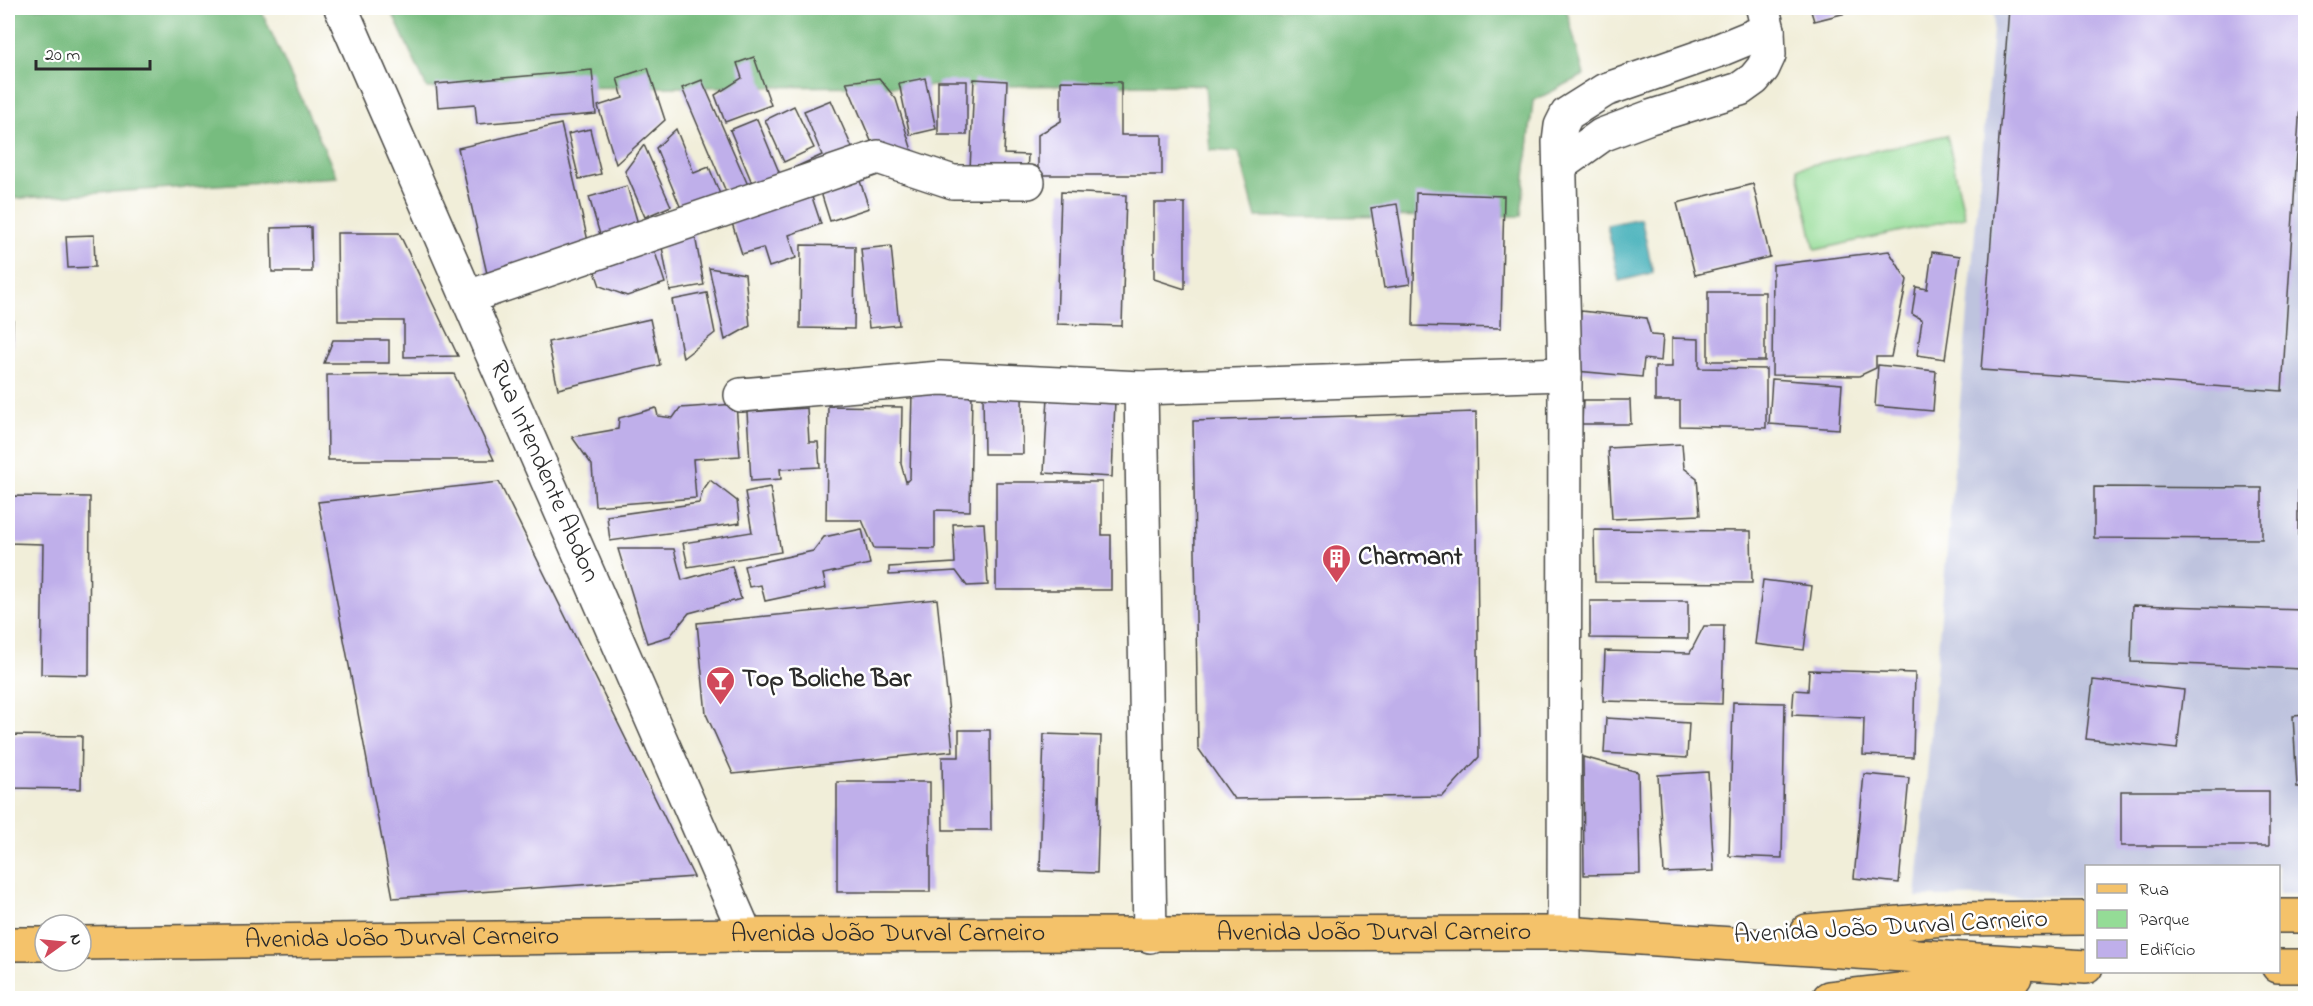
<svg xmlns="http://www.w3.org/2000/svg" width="2313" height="1006" font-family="'Indie Flower',sans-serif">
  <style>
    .industrial { fill: #bec3de }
    .green { fill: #94dc96; stroke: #608460; stroke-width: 1.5 }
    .forest { fill: #77bc7f; stroke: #517455; stroke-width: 1.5 }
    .water { fill: #3bacb6; stroke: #336c70; stroke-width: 1.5 }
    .building { fill: #bfafea }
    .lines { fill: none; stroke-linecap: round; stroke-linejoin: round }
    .minor-casing { stroke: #494845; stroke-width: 36 }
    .major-casing { stroke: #494845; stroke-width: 36 }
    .minor { stroke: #fff; stroke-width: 33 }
    .major { stroke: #f4c26a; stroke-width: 33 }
    .labels { text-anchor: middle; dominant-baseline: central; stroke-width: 5; stroke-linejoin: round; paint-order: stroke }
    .street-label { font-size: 26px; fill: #2b2b2b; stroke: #fff }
    .poi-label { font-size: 26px; font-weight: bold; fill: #2b2b2b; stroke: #fff; text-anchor: start }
  </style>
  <rect width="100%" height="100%" fill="#fff"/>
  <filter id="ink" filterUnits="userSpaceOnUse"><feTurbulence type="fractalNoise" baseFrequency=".0167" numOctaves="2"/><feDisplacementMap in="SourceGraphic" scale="12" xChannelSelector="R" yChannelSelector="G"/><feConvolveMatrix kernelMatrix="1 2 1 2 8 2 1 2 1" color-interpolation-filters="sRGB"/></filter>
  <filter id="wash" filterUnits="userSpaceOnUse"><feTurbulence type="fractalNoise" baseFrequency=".008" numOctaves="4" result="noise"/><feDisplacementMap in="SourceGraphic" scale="24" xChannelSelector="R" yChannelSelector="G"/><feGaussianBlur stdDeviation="1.35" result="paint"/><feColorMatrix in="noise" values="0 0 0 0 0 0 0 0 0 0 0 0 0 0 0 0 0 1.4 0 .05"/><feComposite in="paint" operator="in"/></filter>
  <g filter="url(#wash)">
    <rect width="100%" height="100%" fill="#f1eed9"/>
    <path class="industrial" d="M1995 8H2305V894H2279L2278 866H2086V896L1916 897Z"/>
    <path class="green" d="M1947 135 1965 217 1815 250 1797 168Z"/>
    <g class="forest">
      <path d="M8 8H260L337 177 8 199Z"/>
      <path d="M390 8H1566L1584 75 1533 101 1521 216 1256 217 1239 152 1210 150 1205 85 427 88Z"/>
    </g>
    <path class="water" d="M1641 218 1653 273 1619 281 1607 225Z"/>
    <g id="blocks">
      <g class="building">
        <path d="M1810 8H1866L1814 21Z"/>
        <path d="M2009 8H2306L2282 391 1981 370Z"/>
        <path d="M754 57 771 105 725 122 715 95 742 78 737 63Z"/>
        <path d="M648 68 665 120 616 164 598 106 623 98 617 78Z"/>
        <path d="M592 70 596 114 477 124 475 104 438 107 436 84Z"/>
        <path d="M879 78 896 99 914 157 874 148 846 82Z"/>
        <path d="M925 78 936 129 910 135 899 83Z"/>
        <path d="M974 79 1007 81 1004 154 1028 155 1027 173 970 170Z"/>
        <path d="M702 80 751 192 730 201 682 88Z"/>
        <rect x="938" y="81" width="29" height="54"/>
        <path d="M1061 81 1121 82V135H1162V175H1038V135L1061 121Z"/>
        <path d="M831 100 854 152 787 171 822 155 804 111Z"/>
        <path d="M794 106 814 148 784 162 765 120Z"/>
        <path d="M757 119 782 179 755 190 730 130Z"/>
        <path d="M561 124 591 254 488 278 458 148Z"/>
        <path d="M590 129 601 174 579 179 568 134Z"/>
        <path d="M676 129 694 173 709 167 720 194 682 211 656 148Z"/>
        <path d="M644 145 671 206 645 217 625 171Z"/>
        <path d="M857 172 869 208 830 221 818 183Z"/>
        <path d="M1753 184 1770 257 1695 275 1677 203Z"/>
        <path d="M627 186 641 234 603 245 589 197Z"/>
        <path d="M1061 192 1126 195 1122 326 1057 324Z"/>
        <path d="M1416 193 1504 196 1501 328 1413 326Z"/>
        <path d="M811 194 821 224 789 235 796 258 769 267 763 248 742 254 731 220Z"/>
        <path d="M1154 203H1185V289L1154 279Z"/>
        <path d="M1397 204 1410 284 1384 288 1371 208Z"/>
        <path d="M311 227 312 272H272L271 228Z"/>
        <path d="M694 230 704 285 670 291 660 236Z"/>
        <path d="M337 233H399L458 356 404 357V321H338Z"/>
        <path d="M94 235 95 267 68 268 66 236Z"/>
        <path d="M801 245 855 246 854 329 800 328Z"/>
        <path d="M653 246 665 283 627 296 600 286 593 266Z"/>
        <path d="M891 246 899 325 869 328 861 249Z"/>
        <path d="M1889 251 1907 280 1891 357H1876V368L1859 376 1772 375 1773 265Z"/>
        <path d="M1932 252 1960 256 1945 359 1917 355 1922 320 1912 314 1916 287 1927 289Z"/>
        <path d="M709 268 745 274 750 326 725 340Z"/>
        <path d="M8 285H14L9 448H8Z"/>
        <rect x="1708" y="292" width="57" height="69"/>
        <path d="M707 293 715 333 683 358 672 300Z"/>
        <path d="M1581 311 1646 318 1651 335 1663 336 1661 361 1644 359 1642 377 1576 371Z"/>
        <path d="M650 319 660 365 558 389 548 342Z"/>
        <path d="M1672 338 1699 339V368L1766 369V428L1680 426V401H1655V367H1672Z"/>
        <path d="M333 340H389V363H324Z"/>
        <path d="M1878 365 1936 371 1933 411 1875 406Z"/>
        <path d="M454 374 494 460H328L327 375Z"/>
        <path d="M1772 379 1842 384 1839 429 1769 424Z"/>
        <path d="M912 391 972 392 970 511 935 510V549L874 548 862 520H826L828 406 902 407 901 464 906 482 910 478Z"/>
        <path d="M1022 394 1023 454H984L983 395Z"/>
        <path d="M1048 396 1115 400 1112 477 1044 473Z"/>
        <path d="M1583 400H1630L1631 424H1582Z"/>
        <path d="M736 404 740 456 693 459 696 498 595 506 592 465 572 437 618 429 619 418 656 408 658 416 673 418 680 408Z"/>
        <path d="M807 408 809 442H818L820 467 780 469 781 479 751 481 747 412Z"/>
        <path d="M1476 412 1479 757 1443 796 1234 799 1198 748 1193 421Z"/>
        <path d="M1682 444 1684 468 1697 478 1700 515 1612 519 1608 448Z"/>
        <path d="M710 480 737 501 740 523 610 541 607 516 699 503 703 490Z"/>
        <path d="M499 482 694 877 393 898 318 502Z"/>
        <path d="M996 482H1102V535H1111V590H996Z"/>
        <rect x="2298" y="482" width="8" height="53"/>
        <path d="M770 487 781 552 688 567 683 543 752 532 745 492Z"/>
        <path d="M2094 487 2262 488V539L2094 538Z"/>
        <path d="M8 496 90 497 89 675 41 674 43 544 8 543Z"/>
        <path d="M984 523 988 585 967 586 956 571 889 575V567L955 563 953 524Z"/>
        <path d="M862 529 870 564 823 574 826 588 765 601 761 585 749 587 744 566 813 551 824 537Z"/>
        <path d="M1594 530 1751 531 1752 583 1595 582Z"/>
        <path d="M618 549H674L682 580 732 566 741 599 689 613 670 636 647 643Z"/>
        <path d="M1763 580 1812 586 1804 650 1755 644Z"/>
        <path d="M937 599 953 751 733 774 706 714 697 623Z"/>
        <path d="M1590 601H1688V639L1590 638Z"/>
        <path d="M2133 605 2304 610 2302 669 2131 662Z"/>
        <path d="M1704 626H1724L1722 704 1603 701 1605 651 1690 653Z"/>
        <path d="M1809 670 1915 673 1913 757 1863 755 1864 718 1792 715 1794 690 1808 691Z"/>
        <path d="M2093 680 2184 690 2177 749 2086 739Z"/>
        <path d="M1733 702 1785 703 1782 858 1729 856Z"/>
        <path d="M2306 715V787H2297L2293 716Z"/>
        <path d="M1606 718 1689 723 1687 758 1604 753Z"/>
        <path d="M959 730H990L991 830H943L942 757H959Z"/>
        <path d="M1044 734 1101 736 1097 873 1040 871Z"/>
        <path d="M8 735 82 736 81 789 8 788Z"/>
        <path d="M1583 757 1638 772 1640 874 1584 875Z"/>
        <path d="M1708 772 1714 871 1664 873 1658 775Z"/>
        <path d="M1864 774 1909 778 1899 883 1854 878Z"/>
        <rect x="837" y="782" width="93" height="110"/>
        <rect x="2121" y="791" width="148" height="55"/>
      </g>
    </g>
  </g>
  <g filter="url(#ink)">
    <use href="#blocks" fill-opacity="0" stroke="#494845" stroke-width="1.5"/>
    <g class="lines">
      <defs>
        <g id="minor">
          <path id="s1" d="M341 8 746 935"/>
          <path d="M1560 165 1602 135 1650 117 1740 89 1754 79 1763 68 1769 55 1768 30 1763 9"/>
          <path d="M468 297 878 157 953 182H1028"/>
          <path d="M1141 388 1150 936"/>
          <path d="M741 395 940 378 1141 388 1565 374"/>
          <path d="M1564 933 1565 374 1559 142 1561 126 1567 114 1605 90 1717 51 1768 30"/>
        </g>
        <g id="major">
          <path d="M2278 916H2306"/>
          <path d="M1807 931 1945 919 2086 918"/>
          <path id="s2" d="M81 943 746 935 1564 933 2086 967"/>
          <path d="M8 944H45"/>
          <path d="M2278 966H2306"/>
          <path d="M1829 998 2015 977"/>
        </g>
      </defs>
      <use href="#minor" class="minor-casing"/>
      <use href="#major" class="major-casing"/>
      <use href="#minor" class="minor"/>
      <use href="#major" class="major"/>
    </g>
  </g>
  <defs>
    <symbol id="building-pin" viewBox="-11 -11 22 30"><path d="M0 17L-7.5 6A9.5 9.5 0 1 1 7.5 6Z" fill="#d1495b" stroke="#fff"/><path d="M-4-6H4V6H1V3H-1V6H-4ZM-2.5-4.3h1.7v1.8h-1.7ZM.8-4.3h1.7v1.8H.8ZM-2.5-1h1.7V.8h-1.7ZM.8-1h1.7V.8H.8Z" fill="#fff"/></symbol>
    <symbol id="bar-pin" viewBox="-11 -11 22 30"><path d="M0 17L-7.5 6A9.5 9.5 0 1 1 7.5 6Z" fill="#d1495b" stroke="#fff"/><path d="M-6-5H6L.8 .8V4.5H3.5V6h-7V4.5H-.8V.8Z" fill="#fff"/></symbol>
  </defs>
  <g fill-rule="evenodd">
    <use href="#building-pin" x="1320" y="542" width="33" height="45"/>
    <use href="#bar-pin" x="704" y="664" width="33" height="45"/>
  </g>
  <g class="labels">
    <g class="street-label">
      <text stroke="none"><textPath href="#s1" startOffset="506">Rua Intendente Abdon</textPath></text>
      <text transform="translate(1891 928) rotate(-3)">Avenida João Durval Carneiro</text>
      <text stroke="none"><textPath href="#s2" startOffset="1293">Avenida João Durval Carneiro</textPath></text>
      <text stroke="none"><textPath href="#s2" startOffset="807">Avenida João Durval Carneiro</textPath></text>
      <text stroke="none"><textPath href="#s2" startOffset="321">Avenida João Durval Carneiro</textPath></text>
    </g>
    <g class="poi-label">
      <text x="1358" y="558">Charmant</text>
      <text x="742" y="680">Top Boliche Bar</text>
    </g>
  </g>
  <rect width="2313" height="1006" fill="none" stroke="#fff" stroke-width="30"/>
  <rect x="2085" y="865" width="195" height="108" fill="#ffffff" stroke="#aaaaaa" stroke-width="1.5"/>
  <rect x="2097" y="884" width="30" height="9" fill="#f4c26a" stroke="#aaaaaa" stroke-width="1.5"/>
  <text x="2139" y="895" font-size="18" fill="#2b2b2b">Rua</text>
  <rect x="2097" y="910" width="30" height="18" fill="#94dc96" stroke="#aaaaaa" stroke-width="1.5"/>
  <text x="2139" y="925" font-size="18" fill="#2b2b2b">Parque</text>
  <rect x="2097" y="940" width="30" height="18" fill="#bfafea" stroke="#aaaaaa" stroke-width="1.5"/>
  <text x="2139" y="955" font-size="18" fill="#2b2b2b">Edifício</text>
  <g transform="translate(63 943) rotate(75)"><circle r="28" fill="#ffffff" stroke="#aaaaaa" stroke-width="1.5"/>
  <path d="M0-4.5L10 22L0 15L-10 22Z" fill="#d1495b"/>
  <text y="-9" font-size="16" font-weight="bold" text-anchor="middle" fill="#2b2b2b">N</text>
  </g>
  <path d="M36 60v9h114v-9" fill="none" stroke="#2b2b2b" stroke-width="3"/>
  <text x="45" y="60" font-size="18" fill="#2b2b2b" stroke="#ffffff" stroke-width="4.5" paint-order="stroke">20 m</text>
</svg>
